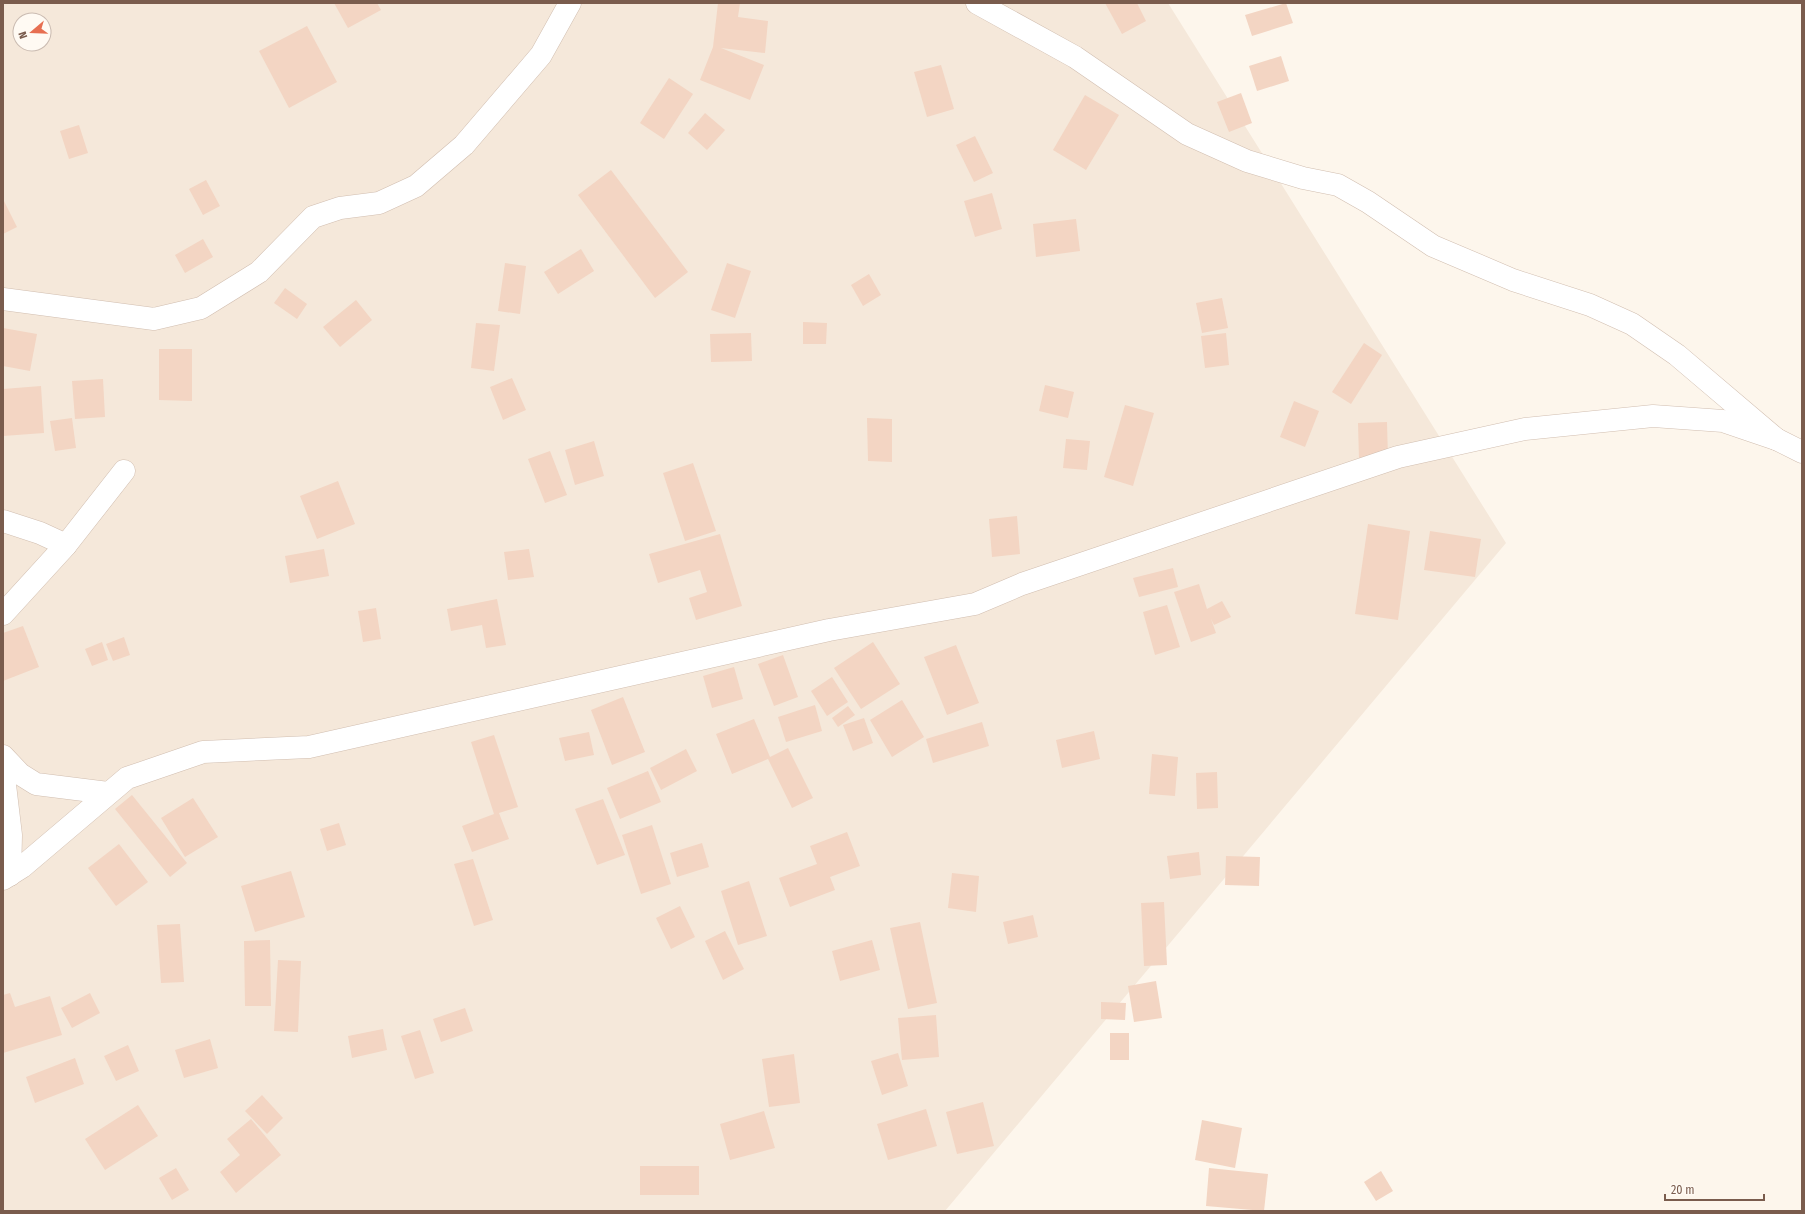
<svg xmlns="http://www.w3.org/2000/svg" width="1805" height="1214" font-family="'Fira Sans Condensed',sans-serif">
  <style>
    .residential { fill: #f5e8da; fill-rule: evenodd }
    .building { fill: #f3d5c3 }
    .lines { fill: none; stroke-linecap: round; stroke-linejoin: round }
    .street-casing { stroke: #d1beb0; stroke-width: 23 }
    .street { stroke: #fff; stroke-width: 22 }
  </style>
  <rect width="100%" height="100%" fill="#fdf6ec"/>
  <path class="residential" d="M3 3H1168L1506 543 945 1211H3ZM20 20H44V44H20Z"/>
  <g class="building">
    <path d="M334 3H377L381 10 348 28Z"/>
    <path d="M718 3H740L738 17 768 21 765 53 721 48 764 65 750 100 700 80 713 47Z"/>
    <path d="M1105 3H1137L1146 21 1122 34Z"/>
    <path d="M1286 3 1293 23 1252 36 1245 15Z"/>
    <path d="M307 26 337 82 289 108 259 51Z"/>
    <path d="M1281 56 1289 81 1257 91 1249 66Z"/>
    <path d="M941 65 954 109 927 117 914 72Z"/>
    <path d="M669 78 693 94 664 139 640 123Z"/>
    <path d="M1241 93 1252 123 1229 132 1217 102Z"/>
    <path d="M1085 95 1119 115 1086 170 1053 150Z"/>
    <path d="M705 113 725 130 707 150 688 133Z"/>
    <path d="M79 125 88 153 69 159 60 131Z"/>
    <path d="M975 136 993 173 974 182 956 145Z"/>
    <path d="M611 170 688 272 655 298 578 195Z"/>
    <path d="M206 180 220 206 203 215 189 189Z"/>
    <path d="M992 193 1002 229 975 237 964 201Z"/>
    <path d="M3 199 17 227 3 234Z"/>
    <path d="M1076 219 1080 251 1036 257 1033 224Z"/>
    <path d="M203 239 213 257 185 273 175 255Z"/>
    <path d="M581 249 594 271 558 294 544 272Z"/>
    <path d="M505 263 526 266 520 314 498 311Z"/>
    <path d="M727 263 751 271 735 318 711 310Z"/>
    <path d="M869 274 881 295 863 306 851 285Z"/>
    <path d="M285 288 307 304 297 319 274 303Z"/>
    <path d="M1222 298 1228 328 1202 333 1196 303Z"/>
    <path d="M356 300 372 320 340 347 323 327Z"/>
    <path d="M803 322 827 323 826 344H803Z"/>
    <path d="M476 323 500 325 494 371 471 368Z"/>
    <path d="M3 328 37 334 30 371 3 366Z"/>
    <path d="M751 333 752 361 711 362 710 334Z"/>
    <path d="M1226 333 1229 365 1205 368 1201 336Z"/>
    <path d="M1364 343 1382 355 1351 404 1332 392Z"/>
    <path d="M159 349H192V401L159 400Z"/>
    <path d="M512 378 526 410 503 420 490 387Z"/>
    <path d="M103 379 105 417 75 419 72 381Z"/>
    <path d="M1045 385 1074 392 1068 418 1039 411Z"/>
    <path d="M41 386 44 433 3 436V389Z"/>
    <path d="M1294 401 1319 411 1305 447 1280 437Z"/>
    <path d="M1125 405 1154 413 1133 486 1104 477Z"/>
    <path d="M72 418 76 448 55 451 50 421Z"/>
    <path d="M867 418 892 419V462L868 461Z"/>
    <path d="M1387 422 1388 459 1359 460 1358 423Z"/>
    <path d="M1066 439 1090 441 1087 470 1063 468Z"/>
    <path d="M594 441 604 476 575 485 565 450Z"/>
    <path d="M550 451 567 495 545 503 528 459Z"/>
    <path d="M693 463 716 531 685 541 663 473Z"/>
    <path d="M338 481 355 524 317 539 300 496Z"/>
    <path d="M1017 516 1020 554 992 557 989 519Z"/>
    <path d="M1368 524 1410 531 1398 620 1355 614Z"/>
    <path d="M1430 531 1481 539 1475 577 1424 570Z"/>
    <path d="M720 534 742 606 696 620 689 598 707 592 700 570 658 583 649 554Z"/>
    <path d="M324 549 329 576 290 583 285 556Z"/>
    <path d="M529 549 534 577 508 580 504 552Z"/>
    <path d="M1173 568 1178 587 1139 597 1133 578Z"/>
    <path d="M1199 584 1207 609 1222 601 1231 617 1214 625 1211 619 1216 633 1191 642 1174 592Z"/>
    <path d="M497 599 506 645 486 648 482 625 451 631 447 609Z"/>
    <path d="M1167 605 1180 647 1155 655 1143 612Z"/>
    <path d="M376 608 381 639 363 642 358 611Z"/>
    <path d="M23 626 39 667 3 681V633Z"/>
    <path d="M124 637 130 655 113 661 106 644Z"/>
    <path d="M102 642 108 660 92 666 85 649Z"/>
    <path d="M873 642 900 684 861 709 834 668Z"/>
    <path d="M956 645 979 703 947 715 924 657Z"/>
    <path d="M783 655 798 697 774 706 758 664Z"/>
    <path d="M734 667 743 699 712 708 703 676Z"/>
    <path d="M832 677 848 702 827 716 811 691Z"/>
    <path d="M623 697 645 752 612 765 591 710Z"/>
    <path d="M902 700 924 737 892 757 870 720Z"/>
    <path d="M815 705 822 731 786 742 778 717Z"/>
    <path d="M848 706 855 715 838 727 832 718Z"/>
    <path d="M864 718 873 743 853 751 843 725Z"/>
    <path d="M754 719 770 757 788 748 813 798 792 808 768 759 732 774 716 734Z"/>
    <path d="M982 722 989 746 933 763 926 739Z"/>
    <path d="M1094 731 1100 759 1062 768 1056 740Z"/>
    <path d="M589 732 594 755 565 761 559 738Z"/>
    <path d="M494 735 518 807 499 813 509 839 472 852 462 826 494 814 471 742Z"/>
    <path d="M686 749 697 771 661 790 650 768Z"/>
    <path d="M1152 754 1178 757 1175 796 1149 794Z"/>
    <path d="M648 771 661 802 620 819 607 788Z"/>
    <path d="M1217 772 1218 808 1197 809 1196 773Z"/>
    <path d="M132 795 187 863 170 877 115 809Z"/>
    <path d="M193 798 218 837 185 857 161 818Z"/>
    <path d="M603 799 625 855 597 865 575 809Z"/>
    <path d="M339 823 346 845 327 851 320 829Z"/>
    <path d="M652 825 671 884 641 894 622 835Z"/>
    <path d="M847 832 860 866 830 877 835 890 790 907 779 878 817 864 810 846Z"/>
    <path d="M702 843 709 867 677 877 670 853Z"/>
    <path d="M119 844 148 882 116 906 88 868Z"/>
    <path d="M1199 852 1201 875 1170 879 1167 856Z"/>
    <path d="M1226 856 1260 857 1259 886 1225 885Z"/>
    <path d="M473 859 493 920 474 926 454 864Z"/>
    <path d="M291 871 305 917 255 932 241 886Z"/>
    <path d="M952 873 979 876 976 912 948 908Z"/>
    <path d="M749 881 767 936 738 945 721 891Z"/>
    <path d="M1164 902 1167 965 1144 966 1141 903Z"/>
    <path d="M680 906 695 937 671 949 656 918Z"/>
    <path d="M1033 915 1038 937 1008 944 1003 922Z"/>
    <path d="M920 922 937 1003 908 1009 890 928Z"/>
    <path d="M180 924 184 982 161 983 157 925Z"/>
    <path d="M725 931 744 969 723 980 705 941Z"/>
    <path d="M270 940 271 1006H245L244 941Z"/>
    <path d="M872 940 880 970 840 981 832 951Z"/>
    <path d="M278 960 301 961 298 1032 274 1031Z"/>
    <path d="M1156 981 1162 1018 1134 1022 1128 986Z"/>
    <path d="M10 993 15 1007 50 996 62 1035 3 1053V995Z"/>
    <path d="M90 993 100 1013 72 1028 61 1008Z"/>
    <path d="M1101 1002 1126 1003 1125 1020 1101 1019Z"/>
    <path d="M465 1008 473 1031 441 1042 433 1019Z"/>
    <path d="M936 1015 939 1057 902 1060 898 1018Z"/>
    <path d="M383 1029 387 1050 352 1058 348 1036Z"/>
    <path d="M420 1030 434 1073 415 1079 401 1036Z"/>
    <rect x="1110" y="1033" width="19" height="27"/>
    <path d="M210 1039 218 1068 184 1078 175 1050Z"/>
    <path d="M128 1045 139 1071 116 1081 104 1056Z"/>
    <path d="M898 1053 908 1086 882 1095 871 1061Z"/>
    <path d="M794 1054 800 1103 769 1107 762 1059Z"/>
    <path d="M75 1058 84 1084 35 1103 26 1077Z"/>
    <path d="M262 1095 283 1118 267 1134 245 1111Z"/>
    <path d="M983 1102 994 1146 957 1154 946 1112Z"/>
    <path d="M138 1105 158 1136 105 1170 85 1139Z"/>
    <path d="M926 1109 937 1146 888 1160 877 1124Z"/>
    <path d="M764 1111 775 1148 730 1160 720 1124Z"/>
    <path d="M251 1119 281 1155 236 1193 220 1172 240 1155 227 1139Z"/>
    <path d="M1202 1120 1242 1128 1235 1168 1195 1160Z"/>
    <rect x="640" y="1166" width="59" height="29"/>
    <path d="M176 1168 189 1190 172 1200 159 1178Z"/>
    <path d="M1209 1168 1268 1174 1264 1211 1206 1206Z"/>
    <path d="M1381 1171 1393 1191 1376 1201 1364 1182Z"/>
  </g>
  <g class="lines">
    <defs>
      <g id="street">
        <path d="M977 3 1075 57 1187 134 1247 161 1303 178 1338 185 1368 202 1433 246 1513 280 1590 305 1632 324 1677 355 1776 439 1802 452"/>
        <path d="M3 299 154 319 201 308 259 272 313 217 340 208 379 203 416 186 464 145 541 55 570 3"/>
        <path d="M3 521 40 533 66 545"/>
        <path d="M3 614 66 545 124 471"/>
        <path d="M3 756 20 774 36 784 108 793"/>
        <path d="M3 768 11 835 10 875"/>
        <path d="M3 879 22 867 127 778 203 752 309 747 829 630 975 604 1022 584 1398 457 1525 429 1653 416 1723 421 1776 439"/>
      </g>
    </defs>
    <use href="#street" class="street-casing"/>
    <use href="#street" class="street"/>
  </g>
  <rect width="1805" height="1214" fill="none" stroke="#7a5c4d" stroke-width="8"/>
  <g transform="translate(32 32) rotate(251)"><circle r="19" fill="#fffaf3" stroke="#cabbb1"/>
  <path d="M0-3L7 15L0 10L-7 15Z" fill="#e76f51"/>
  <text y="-6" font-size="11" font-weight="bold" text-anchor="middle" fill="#7a5c4d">N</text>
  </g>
  <path d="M1665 1194v6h99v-6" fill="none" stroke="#7a5c4d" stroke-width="2"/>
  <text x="1671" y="1194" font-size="12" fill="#7a5c4d" stroke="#fffaf3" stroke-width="3" paint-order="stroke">20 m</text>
</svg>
